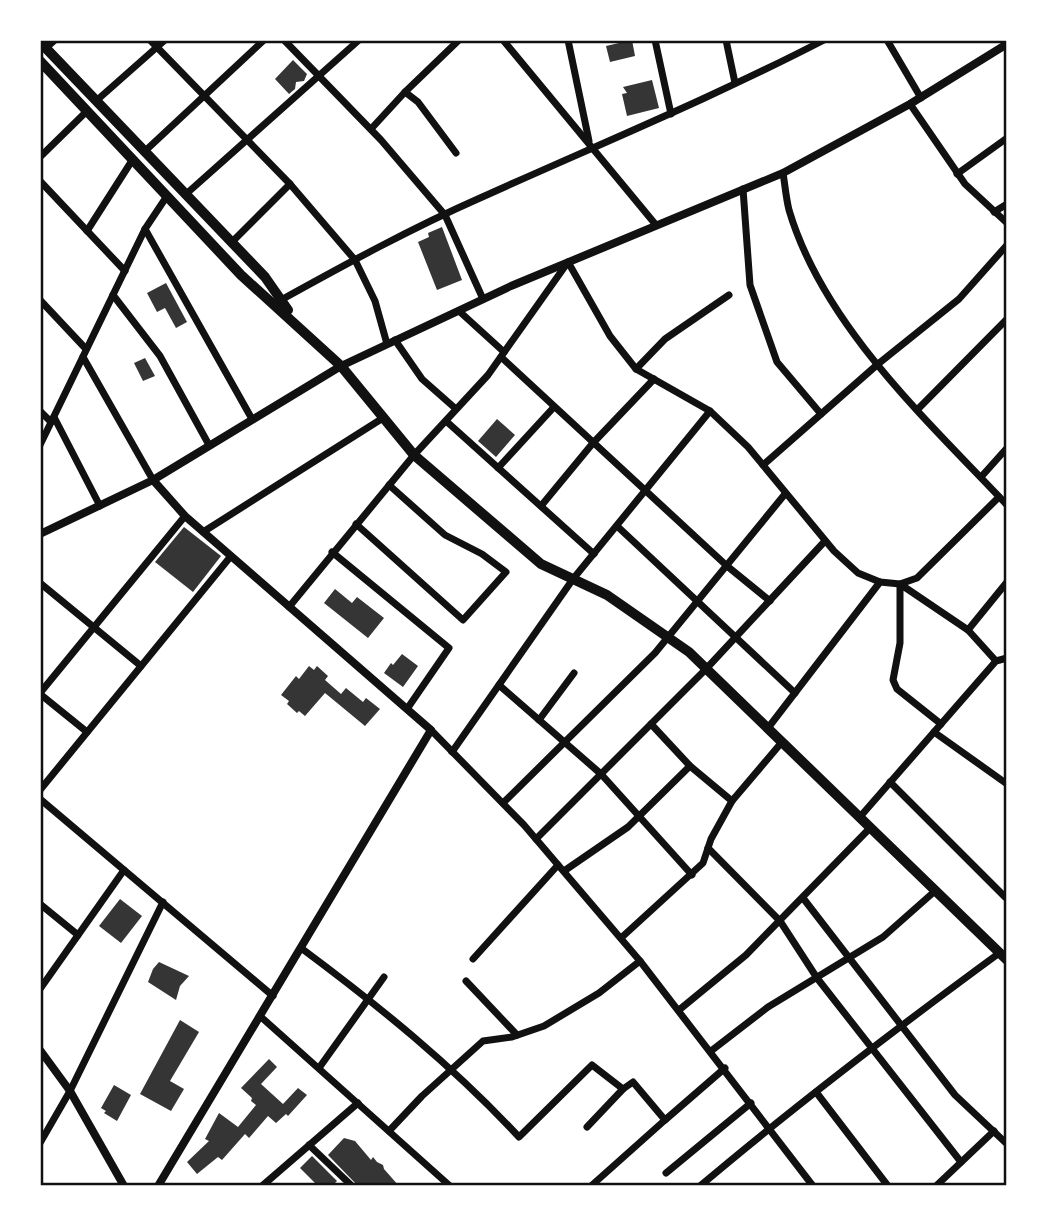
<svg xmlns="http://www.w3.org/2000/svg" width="1047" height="1226" font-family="'Asap Condensed',sans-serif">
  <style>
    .building { fill: #353535 }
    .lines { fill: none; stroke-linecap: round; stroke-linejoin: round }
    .minor { stroke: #111; stroke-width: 7 }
    .tertiary { stroke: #111; stroke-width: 8 }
    .trunk { stroke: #111; stroke-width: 10 }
    .neatline { fill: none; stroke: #111; stroke-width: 2.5 }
  </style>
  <rect width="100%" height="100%" fill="#fff"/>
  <g class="building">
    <path d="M632 40 635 56 610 62 606 46Z"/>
    <path d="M293 60 307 74 304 81 296 82 295 89 289 94 275 79Z"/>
    <path d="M652 80 659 108 627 116 622 94 627 93 623 87Z"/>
    <path d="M442 227 462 280 437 290 418 242 429 237 428 233Z"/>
    <path d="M166 283 187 322 176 328 165 308 157 312 147 293Z"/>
    <path d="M145 358 155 376 143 381 134 363Z"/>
    <path d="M497 419 515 435 496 457 478 441Z"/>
    <path d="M184 527 221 556 193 592 155 562Z"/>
    <path d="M335 589 352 603 357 597 384 618 368 638 324 603Z"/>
    <path d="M402 654 418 666 403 687 384 673 391 663 393 665Z"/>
    <path d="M309 666 314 670 317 666 328 676 325 680 341 694 346 688 363 702 366 698 380 709 365 726 325 693 305 716 299 711 297 713 287 704 289 701 281 695 296 676 299 679Z"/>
    <path d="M120 899 142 916 121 943 99 926Z"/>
    <path d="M159 962 189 976 180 986 176 1000 148 982 153 969Z"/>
    <path d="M180 1020 199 1032 170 1081 184 1089 171 1111 140 1094Z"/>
    <path d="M269 1059 277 1067 261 1084 283 1104 298 1088 307 1095 288 1116 286 1114 276 1123 268 1116 249 1138 245 1134 222 1160 218 1157 197 1174 187 1162 209 1141 205 1139 219 1113 238 1127 256 1105 251 1101 252 1098 241 1088Z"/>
    <path d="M114 1085 131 1095 117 1121 104 1113 106 1111 101 1108Z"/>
    <path d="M344 1138 355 1141 371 1160 373 1157 377 1162 383 1165 384 1169 399 1186H358L328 1155Z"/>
    <path d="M312 1156 337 1181 332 1186H318L300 1168Z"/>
  </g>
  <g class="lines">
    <g class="minor">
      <path d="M150 40 290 184 355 260 375 301 387 344"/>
      <path d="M284 40 381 140 445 215 483 299"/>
      <path d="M503 40 656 225"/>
      <path d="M568 40 589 141"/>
      <path d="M655 40 671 114"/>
      <path d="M726 40 735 83"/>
      <path d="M887 40 921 98"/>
      <path d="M46 48 55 40"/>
      <path d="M405 92 418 102 456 153"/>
      <path d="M96 101 165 40"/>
      <path d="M910 104 965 184 1007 223"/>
      <path d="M371 129 405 92 459 40"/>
      <path d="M144 152 264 40"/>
      <path d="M40 157 87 111"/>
      <path d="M783 173C785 185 786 198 789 210 823 325 927 420 1007 505"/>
      <path d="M957 174 1007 138"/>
      <path d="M40 181 125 271"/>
      <path d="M743 189 750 285 777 362 821 414"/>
      <path d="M185 195 359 40"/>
      <path d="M994 212 1007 204"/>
      <path d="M145 229 252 419"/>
      <path d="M87 231 133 159"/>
      <path d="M231 243 290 184"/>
      <path d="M113 295 160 356 209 445"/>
      <path d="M40 300 86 349"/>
      <path d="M281 300C346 264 412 228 480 198 595 146 712 98 824 40"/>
      <path d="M459 311 504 352"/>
      <path d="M395 340 422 379 456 409"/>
      <path d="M83 357 153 480"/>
      <path d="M501 357 727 566 770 601"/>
      <path d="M636 369 665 339 729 295"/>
      <path d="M918 409 1007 319"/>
      <path d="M40 411 51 422"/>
      <path d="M54 417 100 506"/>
      <path d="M446 421 594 554"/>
      <path d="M40 445 145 229 167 196"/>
      <path d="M763 465 878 364 959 299 1007 245"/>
      <path d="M498 468 554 407"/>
      <path d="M981 477 1007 448"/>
      <path d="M541 506 593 443 654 379"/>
      <path d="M356 524 463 620 506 572 482 554 445 535 389 485"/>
      <path d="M617 526 795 693"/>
      <path d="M203 532 383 418"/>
      <path d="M332 552 449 648 407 709"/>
      <path d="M40 583 141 666"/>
      <path d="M289 607 414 455 488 375 568 262 610 336 636 369 710 411 748 447 834 551 858 573 880 582 900 584 917 578 999 497"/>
      <path d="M996 661 968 630 1007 582"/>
      <path d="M499 685 601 774 692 875"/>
      <path d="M40 693 185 516"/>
      <path d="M40 694 87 732"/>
      <path d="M539 720 574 673"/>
      <path d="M651 724 690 766 732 801"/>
      <path d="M941 724 897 689 893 680 900 643V584L968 630"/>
      <path d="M768 728 880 582"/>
      <path d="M431 730 524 825 640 961 813 1186"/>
      <path d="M934 732 1007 784"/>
      <path d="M452 752 573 579 710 411"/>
      <path d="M890 782 1005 897"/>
      <path d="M40 790 231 556"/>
      <path d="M40 799 273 996"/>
      <path d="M503 803 655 653 785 494"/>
      <path d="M859 818 996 661 1007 658"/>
      <path d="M536 839 706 669 825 541"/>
      <path d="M708 848 780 921 817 978 961 1162"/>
      <path d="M564 871 628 827 690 766"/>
      <path d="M803 898 955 1095 1007 1144"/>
      <path d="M40 904 78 935"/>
      <path d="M621 938 703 863 711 839 732 801 782 742"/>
      <path d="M301 948C379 1006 453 1066 519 1137L592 1065 623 1089 587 1127"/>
      <path d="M473 959 558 865"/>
      <path d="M466 981 517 1035"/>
      <path d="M40 989 124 870"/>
      <path d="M679 1010 746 955 870 828"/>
      <path d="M261 1017 450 1186"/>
      <path d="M711 1051 768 1007 883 937 935 891"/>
      <path d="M319 1068 384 977"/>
      <path d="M816 1092 888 1186"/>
      <path d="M665 1120 725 1068"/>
      <path d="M389 1131 422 1096 483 1041 512 1037 544 1026 599 993 640 961"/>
      <path d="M40 1143 70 1091 163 902"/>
      <path d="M309 1145 352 1186"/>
      <path d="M666 1173 751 1103"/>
      <path d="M262 1186 358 1103"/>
      <path d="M591 1186 665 1120 633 1082 623 1089"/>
      <path d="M700 1186C797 1104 897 1028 998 954"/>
      <path d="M936 1186 994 1131"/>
    </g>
    <g class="tertiary">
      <path d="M153 480 185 516 431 730 158 1186"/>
      <path d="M40 534 153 480 341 366 511 286 783 173 910 104 1007 44"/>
      <path d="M40 1050 70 1091 124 1186"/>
    </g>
    <g class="trunk">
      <path d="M40 42 265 277 288 310"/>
      <path d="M40 61 241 275 341 366 414 455 541 564 607 595 689 652 1007 960"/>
    </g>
  </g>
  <rect width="1047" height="1226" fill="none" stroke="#ffffff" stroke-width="84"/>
  <rect x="42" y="42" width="963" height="1142" class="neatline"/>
</svg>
